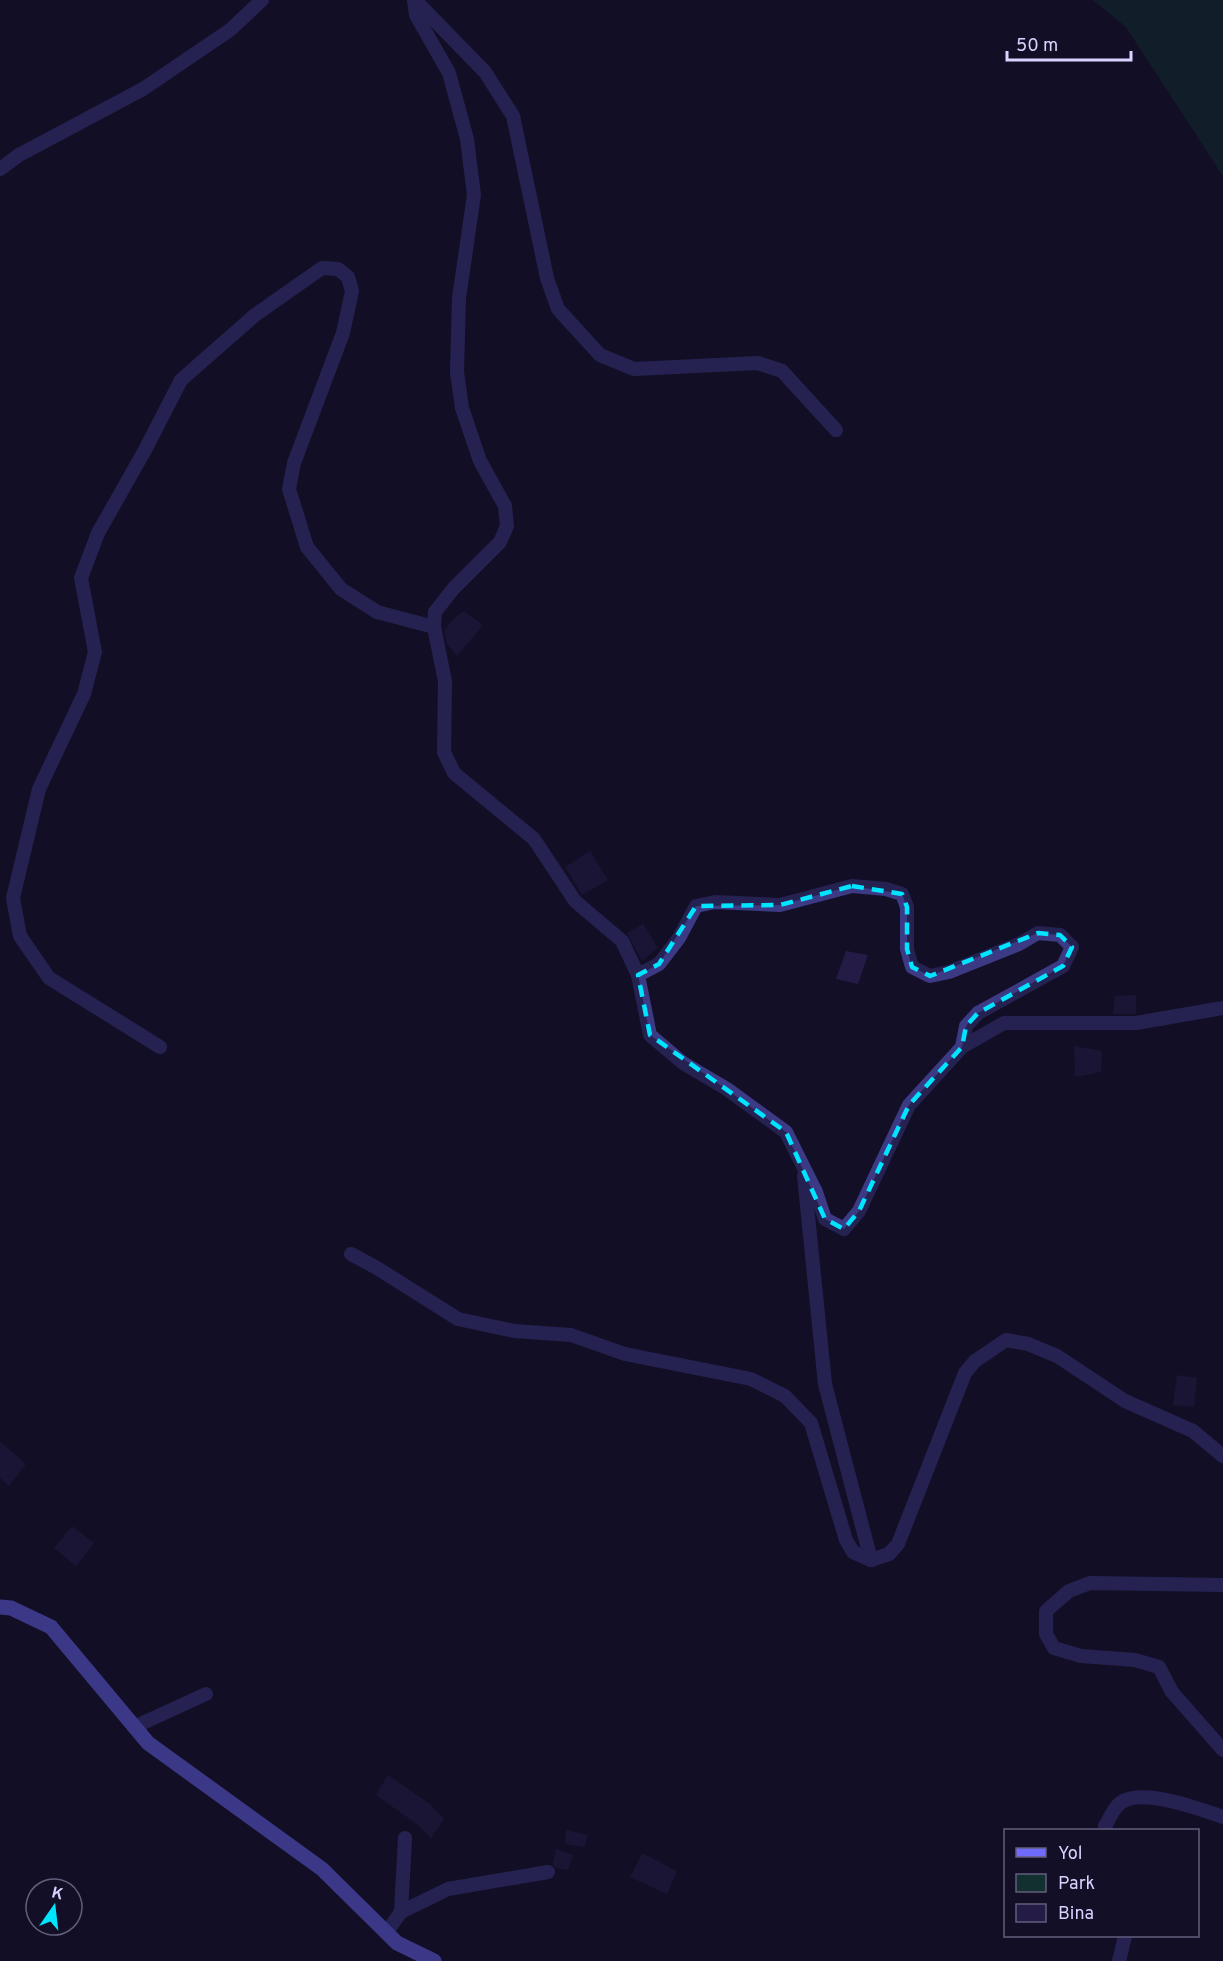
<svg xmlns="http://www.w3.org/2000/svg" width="1223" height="1961" font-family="Overpass,sans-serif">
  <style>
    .green { fill: #12302f }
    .building { fill: #241b47 }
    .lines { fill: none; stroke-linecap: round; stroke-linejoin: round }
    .street { stroke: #3d3a85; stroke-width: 14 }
    .secondary { stroke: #6f6bff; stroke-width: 15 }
    .marked { fill: none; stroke: #00e5ff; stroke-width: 4.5; stroke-dasharray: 12 8; stroke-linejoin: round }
  </style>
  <rect width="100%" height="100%" fill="#130f26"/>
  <path class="green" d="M1093 0H1223V176L1126 27Z"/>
  <g class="building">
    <path d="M463 611 483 625 457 656 447 644 444 632 450 622Z"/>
    <path d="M590 851 608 880 582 895 565 867Z"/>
    <path d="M643 924 658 948 642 961 627 933Z"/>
    <path d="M846 951 868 955 858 984 836 979Z"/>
    <path d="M1136 995V1014H1113L1115 996Z"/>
    <path d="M1074 1046 1102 1051 1101 1072 1075 1077Z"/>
    <path d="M1177 1375 1197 1378 1194 1407 1173 1405Z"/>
    <path d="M0 1442 26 1464 9 1486 0 1478Z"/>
    <path d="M72 1526 94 1543 76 1566 54 1548Z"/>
    <path d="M388 1775 431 1805 444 1819 431 1838 418 1825 376 1795Z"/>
    <path d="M566 1830 588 1835 584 1847 565 1844Z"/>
    <path d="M556 1849 573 1855 568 1870 556 1868 553 1865Z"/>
    <path d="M642 1853 677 1871 667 1894 630 1877Z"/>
  </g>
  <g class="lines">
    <g class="street">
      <path d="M414 0 416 15 449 73 467 139 474 195 459 298 457 372 462 408 480 461 505 506 507 526 500 542 453 589 435 612 434 627 445 681 444 752 454 773 534 839 575 901 622 941 638 975 650 1035 683 1063 727 1089 786 1132 816 1192 825 1219 844 1229 859 1211 909 1105 962 1047 1004 1023H1136L1223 1008"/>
      <path d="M415 0 485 72 513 116 547 278 558 309 600 355 634 369 758 363 782 371 836 430"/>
      <path d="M0 169 19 155 143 89 230 30 262 0"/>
      <path d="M638 975 659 964 679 938 696 906 715 902 780 905 852 886 886 889 902 894 907 907V949L912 967 930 976 949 972 1019 944 1038 933 1060 935 1072 947 1063 966 978 1013 966 1026 962 1047"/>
      <path d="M160 1047 49 978 20 936 13 898 39 789 84 694 95 652 81 578 98 533 145 450 181 380 255 315 322 268 338 269 348 277 352 291 343 333 294 463 289 489 307 547 341 589 377 612 434 627"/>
      <path d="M804 1176 825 1384 871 1560"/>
      <path d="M351 1254 377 1268 458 1319 514 1331 571 1335 625 1354 751 1379 785 1396 811 1423 846 1540 853 1552 871 1560 889 1554 898 1544 965 1373 975 1361 1006 1340 1028 1344 1057 1356 1125 1401 1193 1431 1223 1456"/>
      <path d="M1223 1585 1090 1583 1069 1591 1046 1611V1634L1054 1648 1081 1656 1135 1660 1159 1667 1172 1692 1223 1750"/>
      <path d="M134 1727 206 1694"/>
      <path d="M1106 1830 1105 1826C1109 1820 1112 1811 1118 1805 1137 1785 1199 1809 1223 1817"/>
      <path d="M401 1912 405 1838"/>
      <path d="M386 1933 401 1912 448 1889 548 1872"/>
      <path d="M1119 1961 1125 1936"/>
    </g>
    <path class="secondary" d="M0 1607 11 1608 51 1627 148 1743 322 1869 397 1943 434 1961"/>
  </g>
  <path d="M0 0H1223V1961H0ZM852 886 902 894 907 907V949L912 967 930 976 1038 933 1060 935 1072 947 1063 966 978 1013 966 1026 962 1047 909 1105 859 1211 844 1229 825 1219 786 1132 650 1035 638 975 659 964 696 906 780 905Z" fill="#130f26" fill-opacity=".55" fill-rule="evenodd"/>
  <path class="marked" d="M852 886 902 894 907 907V949L912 967 930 976 1038 933 1060 935 1072 947 1063 966 978 1013 966 1026 962 1047 909 1105 859 1211 844 1229 825 1219 786 1132 650 1035 638 975 659 964 696 906 780 905Z"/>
  <rect x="1004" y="1829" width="195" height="108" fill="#130f26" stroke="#625e7d" stroke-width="1.5"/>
  <rect x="1016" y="1848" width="30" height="9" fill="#6f6bff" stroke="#625e7d" stroke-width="1.5"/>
  <text x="1058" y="1859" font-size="18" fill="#d9d4ff">Yol</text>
  <rect x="1016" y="1874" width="30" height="18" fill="#12302f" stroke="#625e7d" stroke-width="1.5"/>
  <text x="1058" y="1889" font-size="18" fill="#d9d4ff">Park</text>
  <rect x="1016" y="1904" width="30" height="18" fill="#241b47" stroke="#625e7d" stroke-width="1.5"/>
  <text x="1058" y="1919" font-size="18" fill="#d9d4ff">Bina</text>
  <g transform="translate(54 1907) rotate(14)"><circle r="28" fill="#130f26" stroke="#625e7d" stroke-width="1.5"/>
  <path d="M0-4.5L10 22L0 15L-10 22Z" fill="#00e5ff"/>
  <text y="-9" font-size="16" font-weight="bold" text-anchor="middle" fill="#d9d4ff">K</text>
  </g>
  <path d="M1007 51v9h124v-9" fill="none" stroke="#d9d4ff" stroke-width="3"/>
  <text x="1016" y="51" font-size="18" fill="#d9d4ff" stroke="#130f26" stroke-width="4.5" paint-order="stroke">50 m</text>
</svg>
